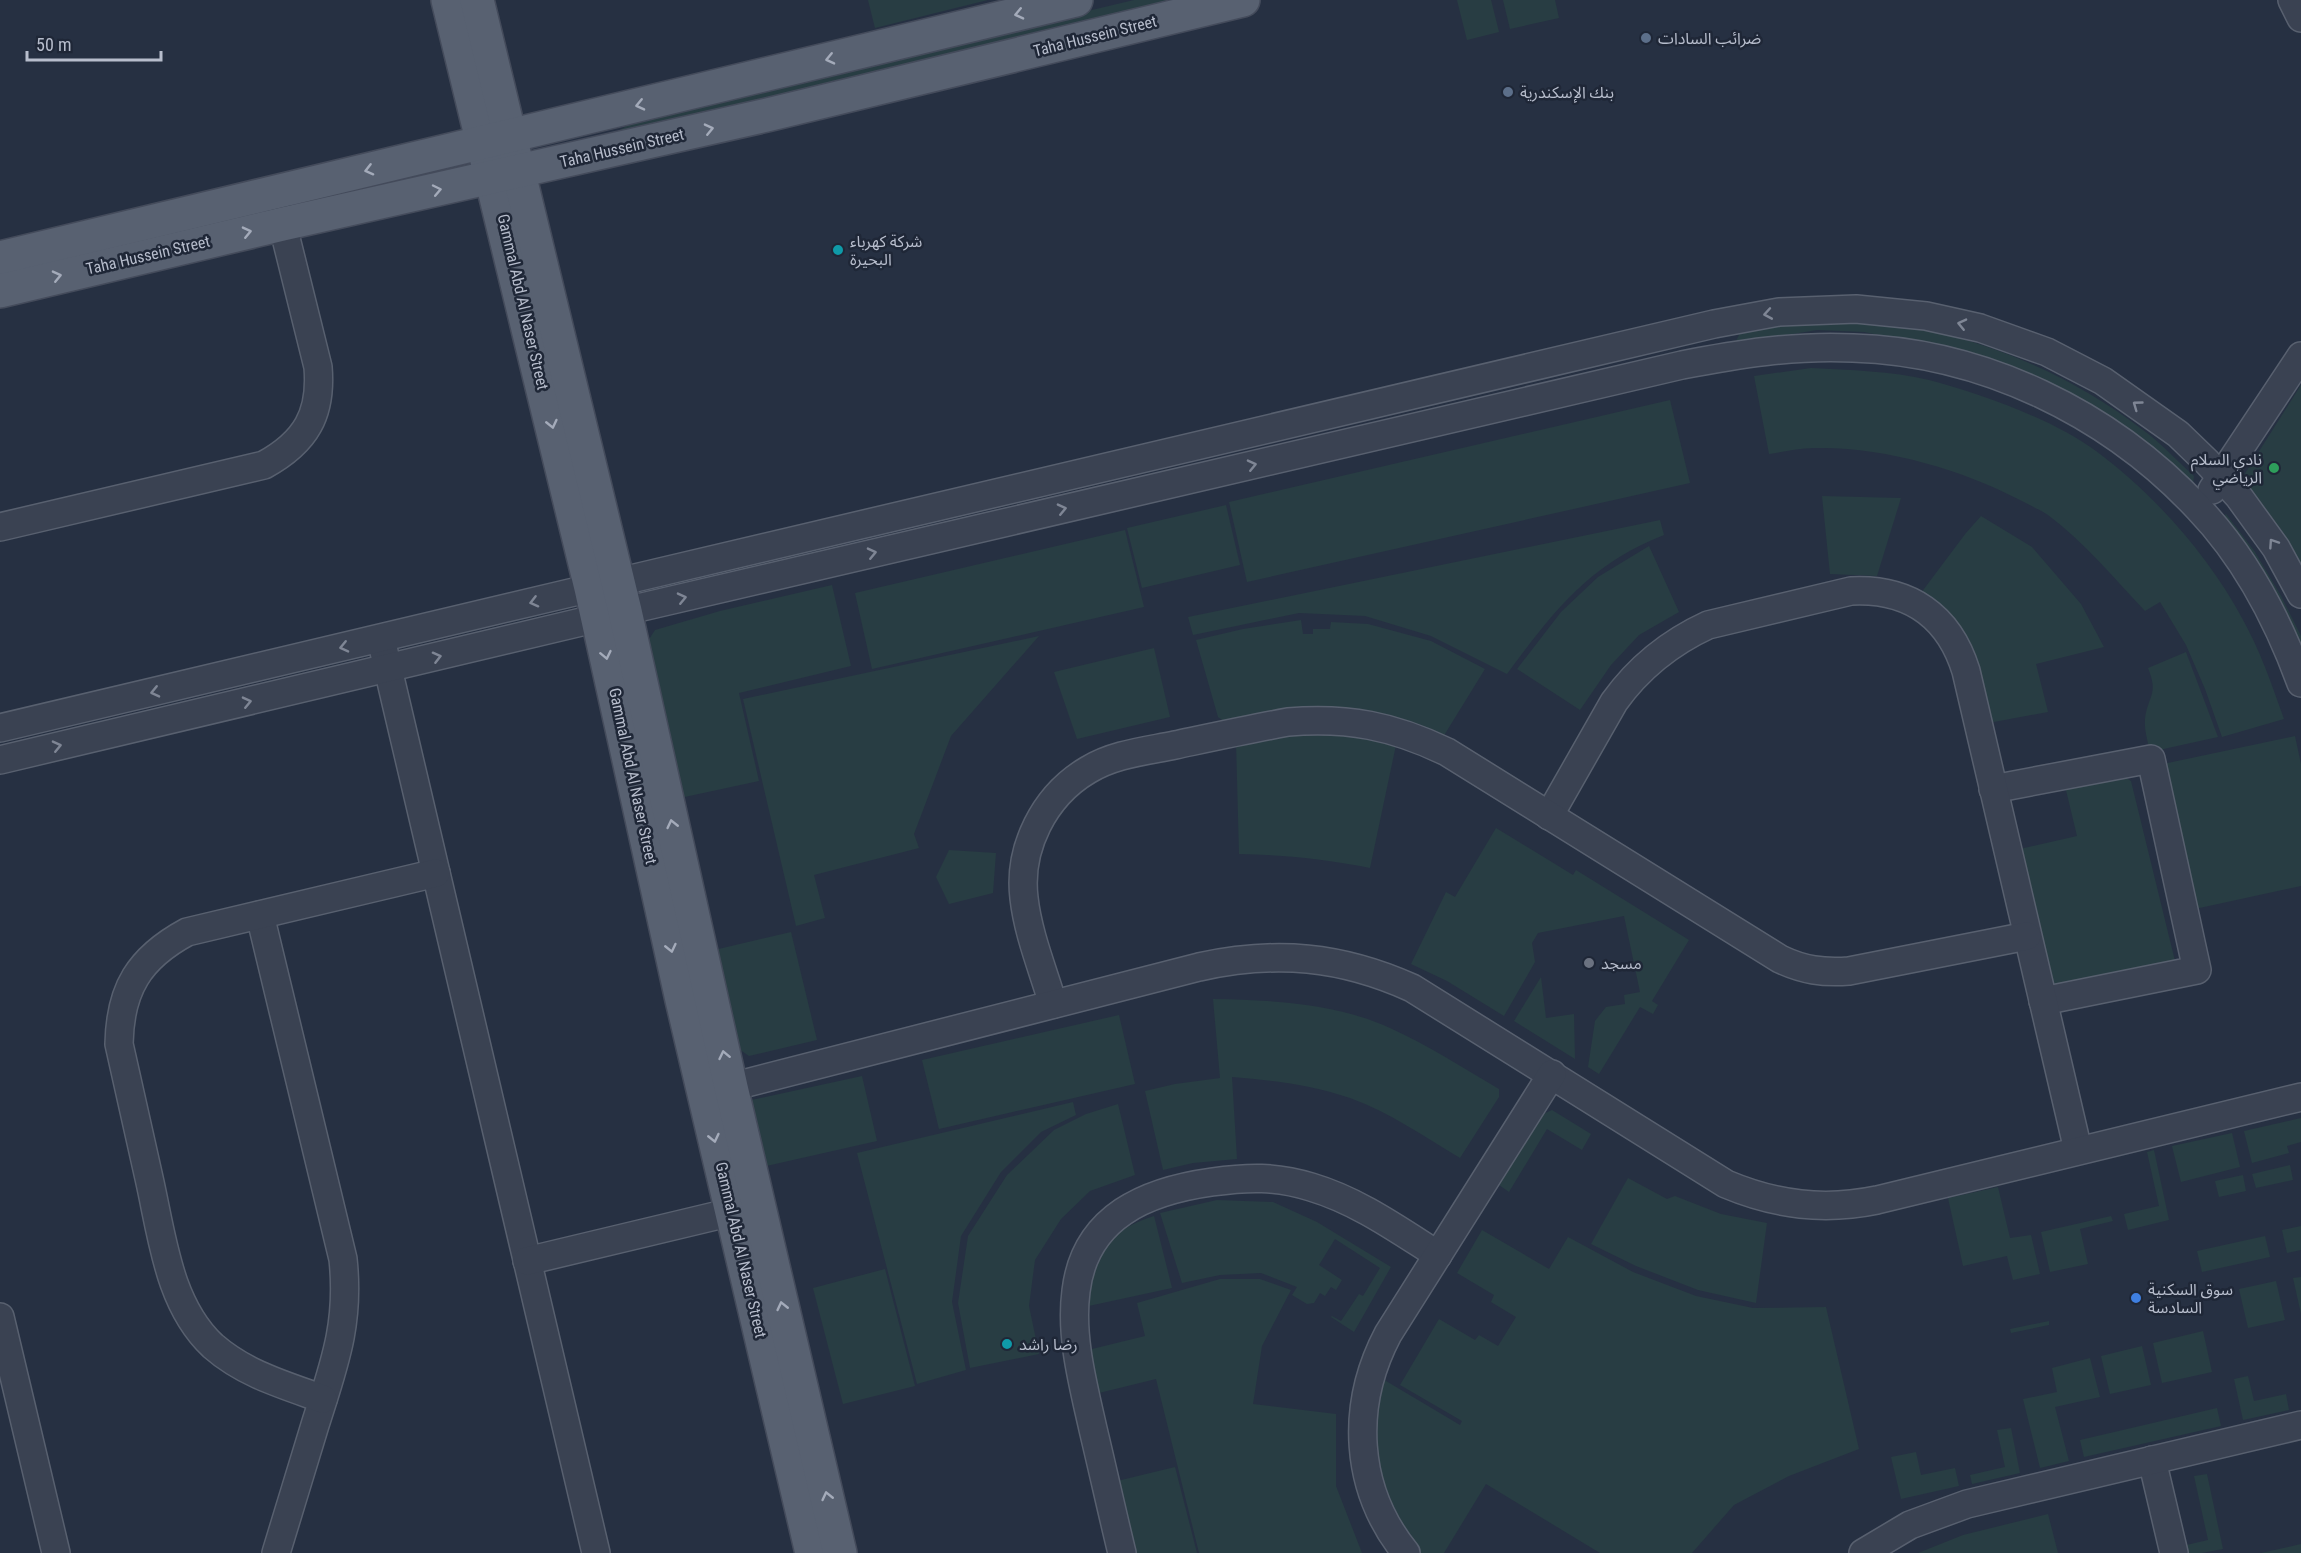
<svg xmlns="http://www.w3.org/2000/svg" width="2301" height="1553" font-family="'Roboto Condensed','Noto Sans Arabic',sans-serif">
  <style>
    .green { fill: #283d43 }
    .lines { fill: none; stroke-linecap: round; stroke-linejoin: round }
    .minor-casing { stroke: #58606f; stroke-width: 30 }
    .major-casing { stroke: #444b5b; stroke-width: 36 }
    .minor { stroke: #3a4252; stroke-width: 27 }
    .major { stroke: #586171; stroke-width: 33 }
    .oneway { stroke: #a4abba }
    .oneway2 { stroke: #7f8695 }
    .service-dot { fill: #5c6f8a; stroke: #1f2737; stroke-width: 2 }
    .culture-dot { fill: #0f9aa8; stroke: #1f2737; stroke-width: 2 }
    .leisure-dot { fill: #2e9e5b; stroke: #1f2737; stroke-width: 2 }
    .worship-dot { fill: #6b7280; stroke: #1f2737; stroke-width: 2 }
    .shop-dot { fill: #3f7fe0; stroke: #1f2737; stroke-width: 2 }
    .labels { text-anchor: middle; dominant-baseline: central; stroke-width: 5; stroke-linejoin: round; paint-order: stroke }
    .street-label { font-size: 16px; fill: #b7bdcc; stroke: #1f2737 }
    .poi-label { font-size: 16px; fill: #b7bdcc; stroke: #1f2737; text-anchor: start }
  </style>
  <rect width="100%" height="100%" fill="#263042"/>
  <g class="green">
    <path d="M868 0H988L875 28Z"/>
    <path d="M1134 0H1178L604 139 642 117Z"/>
    <path d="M1457 0H1491L1499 32 1467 40Z"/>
    <path d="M1503 0H1555L1559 18 1510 29Z"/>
    <path d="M1802 320C1826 321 1851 321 1875 323 1971 331 2067 372 2143 430 2161 443 2177 461 2194 476L2193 485 2146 448 1913 342 1864 332 1817 330 1745 342 1736 341 1740 333 1777 323Z"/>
    <path d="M1811 368C1850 370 1891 371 1929 380 1981 394 2053 419 2096 451 2153 493 2209 556 2242 618 2260 650 2272 685 2284 719L2222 737 2205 689 2186 645 2160 602 2145 611C2114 578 2084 542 2048 515 2039 509 2029 505 2020 500 1961 469 1881 446 1814 448 1799 448 1783 452 1769 454L1754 376Z"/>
    <path d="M2301 385V572L2239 483Z"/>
    <path d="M1670 400 1690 483 1247 582 1229 502Z"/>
    <path d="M1822 496 1901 498 1877 576 1830 574Z"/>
    <path d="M1226 505 1240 565 1142 588 1127 528Z"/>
    <path d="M2226 514 2255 552 2281 596 2301 636V655L2220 522Z"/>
    <path d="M1981 516 2032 547 2081 604 2104 647 2036 664 2048 712 1983 724 1918 597 1966 533Z"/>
    <path d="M1660 520 1664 535C1589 564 1553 612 1507 674L1431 636 1365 616 1299 613 1193 635 1188 617Z"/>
    <path d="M1125 530 1144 607 872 669 855 593Z"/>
    <path d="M1649 546 1679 612 1639 635 1611 665 1580 710 1517 669 1561 612 1598 577Z"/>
    <path d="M832 585 851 666 739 693 759 781 680 798 644 647 655 630 720 611Z"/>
    <path d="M1301 620 1303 634H1313V629H1330L1331 622 1368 624 1431 641 1485 669 1440 742 1399 720 1357 710 1309 707 1227 724 1218 717 1196 640 1243 629Z"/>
    <path d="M1039 636 951 736 914 834 919 848 814 875 825 918 796 926 743 699Z"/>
    <path d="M1154 648 1170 717 1077 739 1054 672Z"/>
    <path d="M2186 652 2218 737 2150 752C2148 742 2144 730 2145 719 2148 695 2159 695 2148 668Z"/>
    <path d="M1288 732 1342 733 1396 745 1370 868C1326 859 1284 855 1239 854L1236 742Z"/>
    <path d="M2295 736 2301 764V886L2195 909 2163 764Z"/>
    <path d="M2120 774 2131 781 2175 961 2045 992 2011 851 2077 836 2065 786Z"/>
    <path d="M1496 828 1573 875 1576 870 1689 940 1652 1001 1658 1005 1653 1014 1640 1007 1599 1074 1588 1067 1595 1021 1606 1007 1625 1004 1624 995 1640 992 1624 916 1538 933 1532 943 1535 962 1504 1016 1447 981 1411 964 1446 892 1455 897Z"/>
    <path d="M949 850 996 853 993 893 949 904 936 877Z"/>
    <path d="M791 932 817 1040 749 1056 733 1045 710 951Z"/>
    <path d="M1541 977 1546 1018 1574 1014 1575 1059 1514 1021Z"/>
    <path d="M1213 999C1273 1000 1335 1003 1390 1028 1428 1045 1463 1068 1499 1089V1097L1460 1158C1425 1137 1389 1112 1350 1098 1312 1085 1272 1080 1232 1077L1237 1159 1193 1163 1163 1170 1145 1091 1175 1084 1220 1078Z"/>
    <path d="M1119 1015 1135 1084 939 1129 922 1060Z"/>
    <path d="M862 1076 877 1141 762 1167 747 1101Z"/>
    <path d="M1073 1102 1076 1115 1041 1132 1001 1172 961 1236 952 1302 966 1370 917 1384 857 1153Z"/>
    <path d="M1118 1104 1135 1175 1090 1191 1061 1219 1035 1260 1029 1306 1039 1354 970 1368 958 1303 968 1236 1007 1175 1054 1130 1086 1114Z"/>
    <path d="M1552 1110 1591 1134 1582 1150 1547 1129 1509 1192 1499 1185 1541 1115Z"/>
    <path d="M2301 1118V1142L2287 1146 2289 1153 2252 1163 2244 1131Z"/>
    <path d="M2232 1133 2240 1167 2181 1182 2172 1146Z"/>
    <path d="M2154 1150 2169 1220 2128 1230 2124 1214 2159 1206 2147 1152Z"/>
    <path d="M2290 1165 2293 1180 2256 1188 2252 1174Z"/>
    <path d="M2243 1175 2246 1191 2219 1197 2215 1181Z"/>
    <path d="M1628 1178 1667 1199 1675 1196 1721 1214 1767 1223 1756 1303 1698 1290 1636 1266 1591 1244Z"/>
    <path d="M1998 1187 2010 1238 2031 1235 2040 1274 2013 1280 2007 1256 1963 1266 1948 1198Z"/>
    <path d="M1217 1200 1273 1202 1317 1222 1391 1267 1354 1332 1331 1317 1332 1316 1341 1321 1359 1294 1363 1296 1380 1268 1335 1239 1319 1265 1342 1280 1336 1290 1331 1287 1325 1296 1320 1293 1314 1303 1307 1304 1292 1295 1297 1287 1261 1273 1220 1275 1182 1283 1160 1213Z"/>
    <path d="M1154 1216 1172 1288 1084 1307C1086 1293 1086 1274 1091 1260 1099 1240 1134 1222 1154 1216Z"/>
    <path d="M2111 1216 2113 1221 2080 1229 2088 1264 2050 1272 2041 1232Z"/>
    <path d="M2301 1226V1250L2287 1253 2282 1230Z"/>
    <path d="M1482 1230 1549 1269 1568 1237 1633 1272 1696 1296 1753 1308 1826 1307 1859 1449 1789 1476 1734 1505 1692 1553H1600L1486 1484 1444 1553H1413L1371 1474 1381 1378 1460 1425 1462 1421 1400 1385 1439 1319 1475 1340 1479 1335 1498 1346 1516 1317 1491 1302 1494 1295 1457 1273Z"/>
    <path d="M2265 1236 2270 1257 2202 1272 2197 1251Z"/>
    <path d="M885 1269 915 1386 843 1404 813 1288Z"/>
    <path d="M2301 1277V1314L2293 1278Z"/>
    <path d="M1220 1279H1260L1291 1290 1262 1346 1253 1404 1336 1414V1486L1362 1553H1199L1156 1379 1099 1393 1088 1350 1145 1336 1137 1303Z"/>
    <path d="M2276 1281 2285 1320 2248 1328 2239 1289Z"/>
    <path d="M2049 1321V1325L2011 1333 2010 1329Z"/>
    <path d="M2203 1331 2212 1372 2162 1383 2153 1343Z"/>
    <path d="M2142 1346 2151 1385 2110 1394 2101 1356Z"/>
    <path d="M2090 1358 2100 1397 2055 1407 2069 1461 2040 1468 2023 1399 2057 1392 2052 1368Z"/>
    <path d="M2248 1376 2254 1401 2286 1394 2289 1410 2243 1420 2234 1379Z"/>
    <path d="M2217 1408 2221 1426 2084 1457 2080 1440Z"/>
    <path d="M2011 1428 2020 1473 1972 1484 1970 1475 2005 1467 1997 1430Z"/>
    <path d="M1916 1452 1921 1475 1955 1468 1959 1486 1901 1499 1891 1457Z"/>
    <path d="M1175 1467 1197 1553H1128L1113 1482Z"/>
    <path d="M2207 1474 2223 1549 2202 1553H2184L2182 1546 2208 1540 2194 1476Z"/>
    <path d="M2048 1514 2058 1553H1918L1963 1535Z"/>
    <path d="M2301 1544V1553H2261Z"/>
  </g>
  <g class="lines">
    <defs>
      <g id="minor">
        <path d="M2292 0 2301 18"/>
        <path d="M2212 490 2301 356"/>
        <path d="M0 527 264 465C306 442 322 414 318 367L278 206"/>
        <path d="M618 582 1714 324 1779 312 1856 309 1926 316 1980 328 2047 352 2103 381 2178 434 2207 462 2239 497 2276 548 2301 594"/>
        <path d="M625 611 1682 365C1738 354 1796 345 1853 348 1983 352 2109 413 2198 508 2245 557 2278 620 2301 683"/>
        <path d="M381 639 596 1553"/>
        <path d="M0 728 591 588"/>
        <path d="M0 760 598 618"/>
        <path d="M1993 789 2151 759 2197 970 2043 1001"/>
        <path d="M1549 816 1614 702C1639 667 1669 643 1708 625L1851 591C1909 588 1949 616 1966 671L2078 1150"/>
        <path d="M260 915 343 1259C350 1324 334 1365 315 1425 302 1468 289 1510 276 1553"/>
        <path d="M1053 1004C1043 970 1028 934 1024 898 1018 848 1044 796 1088 770 1114 754 1146 751 1175 745 1213 737 1250 729 1288 722 1348 717 1393 726 1447 752L1780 959C1803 970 1823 973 1849 971L2027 936"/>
        <path d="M731 1087 1199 967C1276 950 1341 956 1412 988L1726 1184C1776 1205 1824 1211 1877 1200L2301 1097"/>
        <path d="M527 1261 732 1212"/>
        <path d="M0 1317 56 1553"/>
        <path d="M323 1399C284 1385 245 1374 213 1346 168 1304 162 1235 149 1178 139 1133 129 1089 119 1044 120 989 139 958 187 932L436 873"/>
        <path d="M2152 1460 2174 1553"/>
        <path d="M1122 1553C1112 1512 1103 1471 1093 1429 1083 1384 1070 1337 1076 1291 1085 1216 1147 1191 1212 1182 1248 1177 1276 1176 1311 1187 1358 1201 1397 1229 1438 1255"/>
        <path d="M1406 1553C1354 1489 1350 1406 1388 1334L1552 1074"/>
        <path d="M1863 1553 1910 1525 1967 1504 2301 1425"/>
      </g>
      <g id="major">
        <path d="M448 0 591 588 682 1000 812 1553"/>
        <path d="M477 0 625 611 731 1087 840 1553"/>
        <path d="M0 258 1076 0"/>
        <path d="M0 291 283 224 767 115 1243 0"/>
      </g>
    </defs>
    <use href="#minor" class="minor-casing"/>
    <use href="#major" class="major-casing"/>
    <use href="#minor" class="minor"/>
    <use href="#major" class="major"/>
  </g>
  <defs><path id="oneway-chevron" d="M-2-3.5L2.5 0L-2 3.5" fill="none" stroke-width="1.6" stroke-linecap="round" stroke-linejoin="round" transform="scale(1.5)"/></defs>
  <g class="oneway">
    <use href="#oneway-chevron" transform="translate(1019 14) rotate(167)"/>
    <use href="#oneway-chevron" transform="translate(830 59) rotate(167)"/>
    <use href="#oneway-chevron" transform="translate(640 105) rotate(167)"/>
    <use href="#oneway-chevron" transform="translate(709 129) rotate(-13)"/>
    <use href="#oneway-chevron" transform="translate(369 170) rotate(166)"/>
    <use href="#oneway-chevron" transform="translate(437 190) rotate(-12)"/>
    <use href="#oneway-chevron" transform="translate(247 232) rotate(-13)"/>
    <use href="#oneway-chevron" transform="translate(57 276) rotate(-13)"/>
    <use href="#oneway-chevron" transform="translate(552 424) rotate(77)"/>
    <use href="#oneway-chevron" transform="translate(606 655) rotate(78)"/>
    <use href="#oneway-chevron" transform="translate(672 824) rotate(-103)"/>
    <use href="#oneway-chevron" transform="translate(671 948) rotate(77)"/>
    <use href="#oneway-chevron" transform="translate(724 1055) rotate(-102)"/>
    <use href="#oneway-chevron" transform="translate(714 1138) rotate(77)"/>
    <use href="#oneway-chevron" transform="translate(782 1306) rotate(-103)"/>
    <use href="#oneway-chevron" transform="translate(827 1496) rotate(-103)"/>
  </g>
  <g class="oneway2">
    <use href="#oneway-chevron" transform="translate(1768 314) rotate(170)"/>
    <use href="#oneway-chevron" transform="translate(1962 324) rotate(-167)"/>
    <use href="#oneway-chevron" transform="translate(2137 405) rotate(-144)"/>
    <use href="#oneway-chevron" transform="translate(1252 465) rotate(-13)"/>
    <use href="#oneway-chevron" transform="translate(1062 509) rotate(-13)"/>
    <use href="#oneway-chevron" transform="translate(2273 543) rotate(-124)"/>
    <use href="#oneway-chevron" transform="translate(872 553) rotate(-13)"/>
    <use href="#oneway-chevron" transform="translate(682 598) rotate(-13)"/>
    <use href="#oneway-chevron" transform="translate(534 602) rotate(166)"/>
    <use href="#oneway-chevron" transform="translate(344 647) rotate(167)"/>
    <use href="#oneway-chevron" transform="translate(437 657) rotate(-14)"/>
    <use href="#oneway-chevron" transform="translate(155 692) rotate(167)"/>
    <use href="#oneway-chevron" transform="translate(247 702) rotate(-13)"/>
    <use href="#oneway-chevron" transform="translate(57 746) rotate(-13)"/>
  </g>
  <g class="service-dot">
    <circle cx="1646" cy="38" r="6"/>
    <circle cx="1508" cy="92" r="6"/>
  </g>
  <g class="culture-dot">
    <circle cx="838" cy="250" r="6"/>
    <circle cx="1007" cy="1344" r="6"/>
  </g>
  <circle class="leisure-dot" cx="2274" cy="468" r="6"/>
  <circle class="worship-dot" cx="1589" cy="963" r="6"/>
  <circle class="shop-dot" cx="2136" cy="1298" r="6"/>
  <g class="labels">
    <g class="street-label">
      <text transform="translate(1095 36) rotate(-14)">Taha Hussein Street</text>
      <text transform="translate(622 148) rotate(-13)">Taha Hussein Street</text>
      <text transform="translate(148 255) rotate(-13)">Taha Hussein Street</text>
      <text transform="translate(523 302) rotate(77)">Gammal Abd Al Naser Street</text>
      <text transform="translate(633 776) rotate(78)">Gammal Abd Al Naser Street</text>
      <text transform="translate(741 1250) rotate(77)">Gammal Abd Al Naser Street</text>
    </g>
    <g class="poi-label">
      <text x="1658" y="38">ضرائب السادات</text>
      <text x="1520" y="92">بنك الإسكندرية</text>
      <text x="850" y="241">شركة كهرباء<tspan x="850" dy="18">البحيرة</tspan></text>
      <text x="2262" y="459" text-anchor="end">نادي السلام<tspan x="2262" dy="18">الرياضي</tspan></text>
      <text x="1601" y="963">مسجد</text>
      <text x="2148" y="1289">سوق السكنية<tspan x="2148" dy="18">السادسة</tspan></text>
      <text x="1019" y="1344">رضا راشد</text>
    </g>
  </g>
  <path d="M27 51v9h134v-9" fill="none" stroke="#b7bdcc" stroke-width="3"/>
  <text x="36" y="51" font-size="18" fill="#b7bdcc" stroke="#1f2737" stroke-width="4.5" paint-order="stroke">50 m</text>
</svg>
